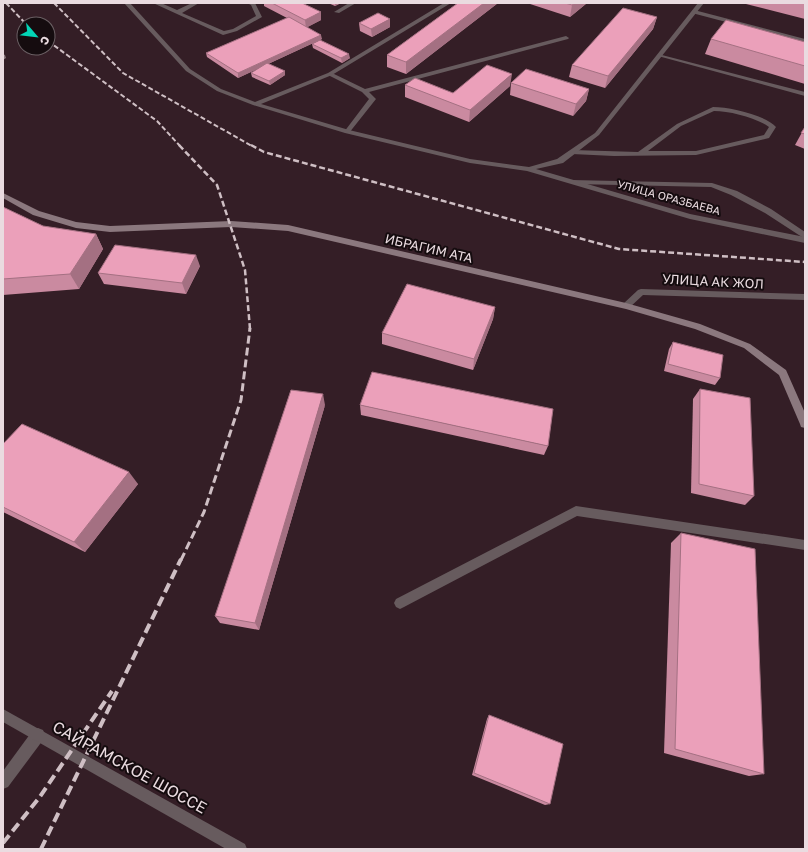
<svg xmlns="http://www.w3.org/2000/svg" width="808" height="852" font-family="'Golos Text',sans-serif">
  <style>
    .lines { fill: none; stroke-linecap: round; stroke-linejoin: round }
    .lane { fill: #675b5e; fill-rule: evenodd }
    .street { fill: #675b5e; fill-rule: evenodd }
    .secondary { fill: #8b787e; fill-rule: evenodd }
    .rail-far3 { stroke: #cfbfc4; stroke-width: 2; stroke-dasharray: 5 2.5; stroke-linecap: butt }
    .rail-far2 { stroke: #cfbfc4; stroke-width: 2.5; stroke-dasharray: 6 3; stroke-linecap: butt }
    .rail-far1 { stroke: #cfbfc4; stroke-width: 3; stroke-dasharray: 8 4; stroke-linecap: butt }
    .rail { stroke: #cfbfc4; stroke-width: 4; stroke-dasharray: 10 5; stroke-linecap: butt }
    .wall { fill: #ca8aa0 }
    .shaded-wall { fill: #a47082 }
    .building { fill: #eba0ba; stroke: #a47082 }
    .labels { text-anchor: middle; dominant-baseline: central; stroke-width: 4; stroke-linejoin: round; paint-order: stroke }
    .far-street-label { font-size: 11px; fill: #eadbe0; stroke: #150c0f }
    .street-label { font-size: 13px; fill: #eadbe0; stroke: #150c0f }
    .near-street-label { font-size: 16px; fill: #eadbe0; stroke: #150c0f }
  </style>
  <rect width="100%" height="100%" fill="#341e26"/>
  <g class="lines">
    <g class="lane">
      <path d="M153 3H161L177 10 192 3H199L182 13 224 31 233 29 256 16 251 5 247 3H255L262 17 237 31 223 35Z"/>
      <path d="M349 3H356L339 13 334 12Z"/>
      <path d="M694 10 805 39V43L692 13V11Z"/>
      <path d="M566 36 569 38 568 39 369 92 376 99 349 133 344 132 369 99 362 92 328 75V73H332L365 89Z"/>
      <path d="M658 54 805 92V96L658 56Z"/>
      <path d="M713 107C730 107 765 115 776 127L769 138 696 155 614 156 572 154 568 152 572 150 638 152 677 124ZM714 111C730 111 757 118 769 127L764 135 696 151H648L681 126Z"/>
      <path d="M571 180 712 183 737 191 771 209 805 232V239L765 213 731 195 711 187 574 184H571Z"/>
      <path d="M576 506 805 540V550L577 516 404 607 400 609 396 607 394 603 396 599Z"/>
      <path d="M38 728 43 730 45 735 43 740 8 787 3 789V771L33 730Z"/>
    </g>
    <g class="street">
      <path d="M124 3H130L190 69 221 89 255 102 328 73 444 3H451L332 75 261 104 349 130 470 159 529 167 557 159 595 133 698 3H704L599 135 563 163 536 169 690 214 805 237V243L690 219 527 171 470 163 345 133 253 105 217 91 186 71Z"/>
      <path d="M641 289 805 294V300L643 295 629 308H623L622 306 623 304 638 290Z"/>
      <path d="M3 709 245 844 247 849H226L3 722Z"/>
    </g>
    <g class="secondary">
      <path d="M3 54 5 55 6 58 3 60Z"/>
      <path d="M3 193 39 211 76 222 110 226 231 221 288 225 626 303 700 324 750 344 786 370 805 413V428L801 427 800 424 779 375 744 348 695 329 626 309 288 231 231 227 110 232 76 228 33 215 3 198Z"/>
    </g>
    <g class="rail-far3">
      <path d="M6 3 26 24"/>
      <path d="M54 3 123 73 252 146"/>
      <path d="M48 41 157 121 180 146"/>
    </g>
    <g class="rail-far2">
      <path d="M179 145 217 185 245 270 250 329"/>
      <path d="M251 145 264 152 619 249 805 262"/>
    </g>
    <path class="rail-far1" d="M181 560 204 512 241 400 250 328"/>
    <g class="rail">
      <path d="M3 843 39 798 112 691"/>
      <path d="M41 849 181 559"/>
    </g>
  </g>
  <g class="wall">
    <path d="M264 3H302L321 20 307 27 322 39 268 64 285 75 270 85 252 77 251 73 261 67 238 78 207 57 206 53 287 18 264 6Z"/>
    <path d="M328 3H341L335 6Z"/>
    <path d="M458 3H498L406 74 387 67V55Z"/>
    <path d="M527 3H587L570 17Z"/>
    <path d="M742 3H805V19Z"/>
    <path d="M657 17 653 29 605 88 569 77 572 65Z"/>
    <path d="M359 23 390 27 372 37 360 31Z"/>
    <path d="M711 39 805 42V84L705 54Z"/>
    <path d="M312 44 350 58 342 63 313 48Z"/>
    <path d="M511 83 589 89 586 101 573 116 510 95Z"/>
    <path d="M405 85 453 93 510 86 469 122 405 97Z"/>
    <path d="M805 127V149L795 145Z"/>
    <path d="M3 207 43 226 96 234 103 249 79 289 3 295Z"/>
    <path d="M200 266 186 294 104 284 98 273Z"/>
    <path d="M495 307 493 319 473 370 382 344V333Z"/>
    <path d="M673 342 720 378 715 385 664 371 669 349Z"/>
    <path d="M700 389 754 496 745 505 691 493 693 399Z"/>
    <path d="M325 405 259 630 220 623 215 616Z"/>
    <path d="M360 405 548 446 544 455 361 415Z"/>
    <path d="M3 444 138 484 85 552 3 512Z"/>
    <path d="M681 533 764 774 749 776 664 753 671 543Z"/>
    <path d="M489 715 550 804 545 805 472 775 487 719Z"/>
  </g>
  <g class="shaded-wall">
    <path d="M335 3H341L335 6Z"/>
    <path d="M484 3H498L406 74V62Z"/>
    <path d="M575 3H587L570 17 572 5Z"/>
    <path d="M321 12V20L306 28 305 20Z"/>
    <path d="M657 17 653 29 605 88 608 76Z"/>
    <path d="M390 19V27L372 37 371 29Z"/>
    <path d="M321 35 322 39 238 78V73Z"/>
    <path d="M349 54 350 58 342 63 341 58Z"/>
    <path d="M285 71V75L270 85 269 81Z"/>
    <path d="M512 74 510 86 469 122 470 110Z"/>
    <path d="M589 89 586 101 573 116 576 104Z"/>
    <path d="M96 234 103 249 79 289 70 274Z"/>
    <path d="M196 255 200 266 186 294 182 283Z"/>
    <path d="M495 307 493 319 473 370 474 359Z"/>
    <path d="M323 394 325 405 259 630 255 623Z"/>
    <path d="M129 472 138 484 85 552 74 542Z"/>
  </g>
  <g class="building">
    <path d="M272 3H302L321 12 305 20Z"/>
    <path d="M458 3H484L406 62 387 55Z"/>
    <path d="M565 3H575L572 5Z"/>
    <path d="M623 8 657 17 608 76 572 65Z"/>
    <path d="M378 13 390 19 371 29 359 23Z"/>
    <path d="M289 17 321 35 238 73 206 53Z"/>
    <path d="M726 20 805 42V66L711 39Z"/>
    <path d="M320 40 349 54 341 58 312 44Z"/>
    <path d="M267 63 285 71 269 81 251 73Z"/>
    <path d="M487 65 512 74 470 110 405 85 415 78 453 93Z"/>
    <path d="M526 69 589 89 576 104 511 83Z"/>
    <path d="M805 127V134L801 133Z"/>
    <path d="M3 207 43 226 96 234 70 274 3 279Z"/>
    <path d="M115 245 196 255 182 283 98 273Z"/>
    <path d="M407 284 495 307 474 359 382 333Z"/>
    <path d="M673 342 723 355 720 378 668 364Z"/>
    <path d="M372 372 553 409 548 446 360 405Z"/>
    <path d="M700 389 750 398 754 496 699 484Z"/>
    <path d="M291 390 323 394 255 623 215 616Z"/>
    <path d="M22 424 129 472 74 542 3 507V444Z"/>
    <path d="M681 533 755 549 764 774 675 749Z"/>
    <path d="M489 715 563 744 550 804 474 773Z"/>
  </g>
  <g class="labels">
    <g class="far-street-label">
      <text transform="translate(669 197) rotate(15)">УЛИЦА ОРАЗБАЕВА</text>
    </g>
    <g class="street-label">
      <text transform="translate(429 248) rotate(13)">ИБРАГИМ АТА</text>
      <text transform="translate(713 281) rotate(3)">УЛИЦА АК ЖОЛ</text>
    </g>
    <g class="near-street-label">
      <text transform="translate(130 767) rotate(29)">САЙРАМСКОЕ ШОССЕ</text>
    </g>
  </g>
  <rect width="808" height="852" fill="none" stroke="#eadbe0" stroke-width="8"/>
  <g transform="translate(36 36) rotate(118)"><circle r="19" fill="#150c0f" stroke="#6a5f63"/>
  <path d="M0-3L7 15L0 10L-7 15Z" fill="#03d5b6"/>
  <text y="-6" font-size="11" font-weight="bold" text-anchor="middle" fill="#eadbe0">С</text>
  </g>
</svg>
